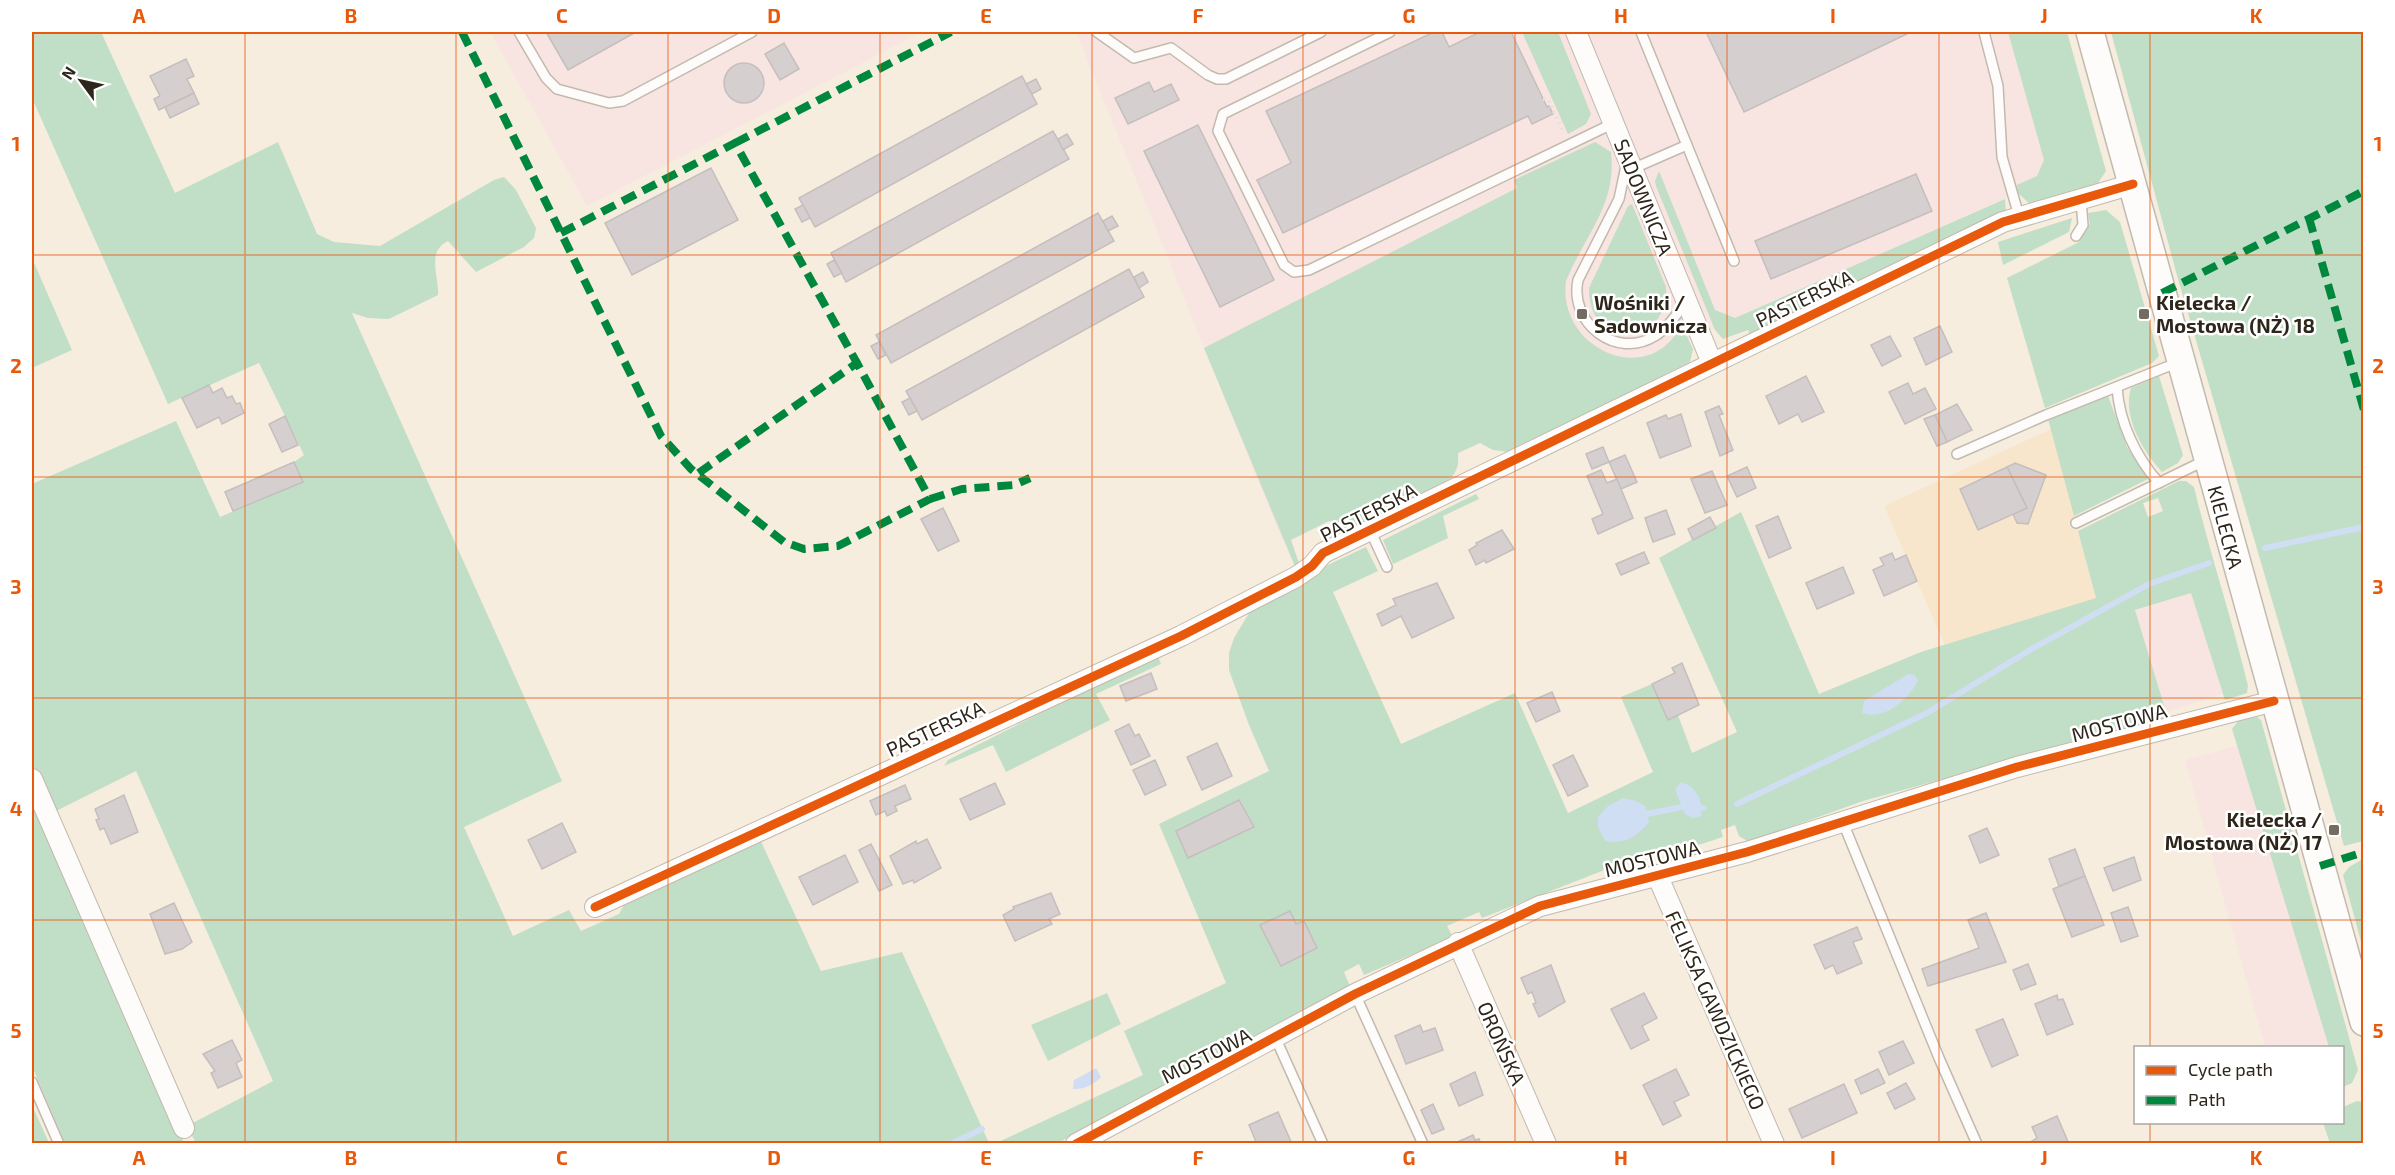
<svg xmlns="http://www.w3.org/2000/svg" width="2395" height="1175" font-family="'Exo 2',sans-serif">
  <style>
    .built { fill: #f8e6cc }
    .industrial { fill: #f8e5e2 }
    .green { fill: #c1dec6; fill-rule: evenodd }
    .water { fill: #d0def3 }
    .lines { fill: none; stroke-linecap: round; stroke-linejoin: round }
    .stream { stroke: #d0def3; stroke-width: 6 }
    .building { fill: #d6cfd0; stroke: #c4bebd; stroke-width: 1.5 }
    .lane-casing { stroke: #c2baae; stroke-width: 12 }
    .street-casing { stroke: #c2baae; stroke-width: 22 }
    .secondary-casing { stroke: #c2baae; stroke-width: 30 }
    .path { stroke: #e3e0dc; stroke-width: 4; stroke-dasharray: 1.5 4.5; stroke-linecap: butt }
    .lane { stroke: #fefcfa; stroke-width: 9 }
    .street { stroke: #fefcfa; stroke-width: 20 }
    .secondary { stroke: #fefcfa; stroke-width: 27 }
    .quiet { stroke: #00873e; stroke-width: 8; stroke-dasharray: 15 8; stroke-linecap: butt }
    .cycleway-casing { stroke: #fff; stroke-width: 13 }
    .cycleway { stroke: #e8590c; stroke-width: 9 }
    .grid { fill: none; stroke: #e8590c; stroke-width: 1.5; stroke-opacity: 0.55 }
    .poi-dot { fill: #746c60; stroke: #fff; stroke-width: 2 }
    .labels { text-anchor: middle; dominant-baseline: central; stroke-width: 5; stroke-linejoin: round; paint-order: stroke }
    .street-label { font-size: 20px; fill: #2e261b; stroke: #fff }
    .poi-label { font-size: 20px; font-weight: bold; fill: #2e261b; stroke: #fff; text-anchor: start }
    .neatline { fill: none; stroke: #e8590c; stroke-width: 2 }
    .grid-label { font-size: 20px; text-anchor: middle; font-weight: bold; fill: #e8590c }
  </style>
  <rect width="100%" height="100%" fill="#f6eddf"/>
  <path class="built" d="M2051 429 2096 598 1958 675 1884 506Z"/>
  <g class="industrial">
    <path d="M490 32H922L587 206Z"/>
    <path d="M1076 32H2016L2052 161 2042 182 1735 318 1282 540Z"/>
    <path d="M2191 593 2223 694 2166 712 2135 611Z"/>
    <path d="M2239 745 2329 1047H2265L2185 760Z"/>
  </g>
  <g class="green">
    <path d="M32 32H101L175 193 278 142 317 234 334 242 380 246 494 180 504 177 516 190 536 228 534 238 524 247 476 272 448 241C426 252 439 274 438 295L389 319 368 318 352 313 562 781 464 827 513 936 569 910 581 931 619 914 628 898 758 835 821 971 902 952 989 1143H196L187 1126 273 1081 136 771 56 811 52 809 32 762V484L176 421 220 517 302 482 294 462 304 455 259 363 168 404 32 98Z"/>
    <path d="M1522 32H1558L1591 114 1586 124 1568 134Z"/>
    <path d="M2008 32H2067L2106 171 2096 186 2031 205 2018 193 2017 185 2037 176 2044 160Z"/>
    <path d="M2111 32H2363V841L2344 846 2178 279Z"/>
    <path d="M1595 142 1611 152C1617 205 1585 235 1566 281 1557 348 1646 388 1679 329L1683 328 1693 349 1690 362 1509 452 1493 450 1480 443 1458 453C1459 466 1457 473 1447 481L1348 530 1329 521 1291 540 1300 566 1296 569 1204 348 1517 188 1514 180Z"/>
    <path d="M1659 171 1715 310 1735 318 2005 199 2006 214 1750 335 1748 330 1723 339 1715 330 1656 186 1655 181Z"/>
    <path d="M1632 204 1666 287C1670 347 1587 351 1589 288L1628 206Z"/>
    <path d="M2106 210 2120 222 2159 356 2152 363 2045 408 2007 278 2079 242 2090 224 2088 213Z"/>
    <path d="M2072 218 2069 232 2003 265 1998 242Z"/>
    <path d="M32 258 72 350 32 368Z"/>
    <path d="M2159 376 2183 455 2178 463 2162 472C2143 452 2122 416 2131 388Z"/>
    <path d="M2108 396 2127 447 2148 479 2074 516 2048 419Z"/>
    <path d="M2179 481H2186L2194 487C2210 554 2232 619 2248 686L2247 693 2225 700 2191 593 2135 610 2166 712 2165 718 1863 801 1749 842 1739 836 1735 825 1721 830 1723 837 1686 849 1683 843 1630 860 1482 918 1479 912 1447 926 1453 937 1364 975 1359 964 1344 972 1350 986 1058 1143 994 1144 1143 1075 1124 1031 1226 983 1159 824 1269 771 1249 725 1229 670V653L1234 638 1251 610 1317 570 1366 547 1378 571 1333 592 1401 744 1515 693 1568 813 1653 772 1621 697 1652 684 1668 720 1678 715 1692 753 1737 732 1659 558 1741 512 1819 694 1921 652 2096 598 2078 531ZM2158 498 2163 511 2148 517 2143 503Z"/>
    <path d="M1476 494 1479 499 1443 516 1448 538 1393 564 1383 540Z"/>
    <path d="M1157 654 1161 664 1096 694 1110 720 1006 772 993 745 944 766 948 760Z"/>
    <path d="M2257 717 2261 720 2358 1070 2352 1083 2343 1087 2342 1048 2329 1047 2232 729 2239 720Z"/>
    <path d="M32 792 184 1143H65L32 1066Z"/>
    <path d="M2363 859V949L2343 875 2349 867Z"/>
    <path d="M1107 993 1121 1024 1048 1061 1031 1025Z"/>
    <path d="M2357 1101 2363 1102V1142L2330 1143 2323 1123 2342 1122 2343 1107Z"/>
    <path d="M32 1105 49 1143H32Z"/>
  </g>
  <g class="water">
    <path d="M1908 674 1915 675 1918 681C1908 700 1884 721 1862 713L1864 701Z"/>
    <path d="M1681 782C1696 786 1704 802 1701 816L1693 818 1685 814 1675 789Z"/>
    <path d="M1623 798 1636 801 1646 807 1649 822C1638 836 1624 845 1605 841L1598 827V817L1608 806Z"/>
    <path d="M1096 1068 1101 1077C1095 1084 1083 1090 1073 1089L1074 1080Z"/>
  </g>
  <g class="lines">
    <g class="stream">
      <path d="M2265 548 2364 527"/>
      <path d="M1737 804 1927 713 2030 650 2149 584 2209 563"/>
      <path d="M1647 814 1682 807 1703 808"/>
      <path d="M951 1144 982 1129"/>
    </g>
  </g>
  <g class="building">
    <path d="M546 32H636L568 70Z"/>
    <path d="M1434 32H1442L1449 47 1480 32H1511L1547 107 1549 106 1553 114 1532 124 1528 116 1283 233 1257 180 1291 163 1266 111Z"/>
    <path d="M1706 32H1911L1744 112Z"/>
    <path d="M784 43 799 69 780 80 765 54Z"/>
    <path d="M186 59 194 76 187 79 194 93 159 110 154 99 160 96 150 76Z"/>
    <circle cx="744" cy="83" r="20"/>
    <path d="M1022 76 1037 104 815 227 799 198Z"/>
    <path d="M1036 79 1041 89 1032 94 1026 84Z"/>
    <path d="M1149 82 1154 92 1171 84 1179 100 1128 124 1115 98Z"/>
    <path d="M194 93 199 104 170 118 165 107Z"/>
    <path d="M1198 125 1274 280 1220 307 1144 151Z"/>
    <path d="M1053 131 1069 159 846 282 831 253Z"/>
    <path d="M1067 134 1073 144 1063 150 1058 139Z"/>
    <path d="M711 168 738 220 632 275 605 223Z"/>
    <path d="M1916 174 1932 211 1771 279 1755 241Z"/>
    <path d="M803 205 810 218 802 222 795 209Z"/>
    <path d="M1098 213 1114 241 891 363 876 335Z"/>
    <path d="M1112 216 1118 226 1108 231 1103 221Z"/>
    <path d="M834 260 842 273 834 277 827 264Z"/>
    <path d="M1129 269 1144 297 922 420 906 391Z"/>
    <path d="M1143 272 1148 282 1139 288 1134 277Z"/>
    <path d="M1940 326 1952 352 1926 365 1914 338Z"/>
    <path d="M1890 336 1901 356 1882 366 1871 345Z"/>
    <path d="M879 342 886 355 878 359 871 346Z"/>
    <path d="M1806 376 1824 412 1802 422 1798 414 1779 424 1766 396Z"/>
    <path d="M1908 383 1913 394 1925 388 1936 409 1905 424 1889 392Z"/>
    <path d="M209 385 213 393 222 388 227 398 232 396 236 404 240 403 244 413 222 424 219 417 197 428 182 398Z"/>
    <path d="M910 398 917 411 909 415 902 402Z"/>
    <path d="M1957 404 1972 430 1947 442 1935 415Z"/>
    <path d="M1719 406 1723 414 1719 415 1733 450 1720 456 1705 412Z"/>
    <path d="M1681 414 1691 446 1660 458 1647 423 1666 415 1668 419Z"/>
    <path d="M1935 415 1947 442 1937 446 1924 419Z"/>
    <path d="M285 416 298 445 282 452 269 424Z"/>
    <path d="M1603 447 1609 462 1592 469 1586 454Z"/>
    <path d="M1625 455 1637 482 1621 489 1609 462Z"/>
    <path d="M294 462 303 482 233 511 225 492Z"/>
    <path d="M2015 463 2046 475 2028 524 2017 523 2013 514 2027 508 2007 467Z"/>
    <path d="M1747 467 1756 488 1737 497 1727 476Z"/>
    <path d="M2007 467 2027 508 1978 530 1960 489Z"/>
    <path d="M1601 470 1607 483 1617 479 1633 518 1598 534 1592 519 1603 514 1587 476Z"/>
    <path d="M1712 471 1727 505 1705 513 1691 479Z"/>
    <path d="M943 508 959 541 938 551 921 519Z"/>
    <path d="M1666 510 1675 534 1653 542 1645 518Z"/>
    <path d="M1778 516 1791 548 1769 558 1756 526Z"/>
    <path d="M1710 517 1716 528 1693 540 1688 529Z"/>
    <path d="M1502 530 1514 549 1486 563 1485 560 1476 565 1469 550 1477 545 1476 543Z"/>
    <path d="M1644 552 1649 563 1621 575 1616 564Z"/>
    <path d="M1892 553 1895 560 1906 555 1917 581 1884 596 1873 570 1884 565 1880 558Z"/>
    <path d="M1843 567 1854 593 1817 609 1806 583Z"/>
    <path d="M1437 583 1454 618 1412 638 1401 616 1382 626 1377 614 1396 605 1393 599Z"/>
    <path d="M1682 663 1699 705 1668 720 1652 684 1675 673 1672 668Z"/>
    <path d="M1151 673 1157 689 1126 701 1120 686Z"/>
    <path d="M1552 692 1560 711 1536 722 1527 703Z"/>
    <path d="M1129 724 1135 736 1139 734 1150 756 1131 765 1115 731Z"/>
    <path d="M1217 743 1232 776 1202 790 1187 757Z"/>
    <path d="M1573 755 1588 786 1568 796 1553 765Z"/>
    <path d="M1155 760 1166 785 1145 795 1133 770Z"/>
    <path d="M995 783 1005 804 970 820 960 799Z"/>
    <path d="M905 785 911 799 895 806 897 811 887 816 885 811 876 815 870 801Z"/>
    <path d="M124 795 138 832 111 844 104 828 100 830 96 820 99 819 95 809Z"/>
    <path d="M1239 800 1254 827 1188 858 1176 831Z"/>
    <path d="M562 823 576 852 542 869 528 840Z"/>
    <path d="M1987 828 1999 855 1980 863 1969 836Z"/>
    <path d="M927 839 941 868 914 883 913 880 903 884 890 856 916 841 917 844Z"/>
    <path d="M871 844 892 885 879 891 859 850Z"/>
    <path d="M2075 849 2085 876 2059 886 2049 859Z"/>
    <path d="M845 855 858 882 813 905 799 877Z"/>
    <path d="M2134 857 2141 880 2113 891 2104 868Z"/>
    <path d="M2085 876 2104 925 2072 937 2053 889Z"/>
    <path d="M1051 893 1060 914 1049 919 1052 924 1015 941 1003 915 1014 909 1013 907Z"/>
    <path d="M174 903 192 942 182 949 165 954 150 914Z"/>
    <path d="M2128 907 2138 936 2121 942 2111 913Z"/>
    <path d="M1290 911 1296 924 1304 921 1317 948 1281 966 1260 925Z"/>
    <path d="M1986 913 2006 962 1928 986 1922 969 1979 948 1968 920Z"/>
    <path d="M1857 927 1862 939 1853 942 1862 963 1837 974 1833 965 1825 969 1814 945Z"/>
    <path d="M2028 964 2036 984 2021 990 2013 970Z"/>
    <path d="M1551 965 1565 1002 1539 1017 1533 1004 1536 1003 1532 992 1528 994 1521 978Z"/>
    <path d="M1644 993 1657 1018 1642 1026 1649 1040 1631 1049 1611 1009Z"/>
    <path d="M2057 995 2058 1000 2063 999 2073 1024 2047 1035 2035 1004Z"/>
    <path d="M2003 1019 2018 1055 1992 1067 1976 1030Z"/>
    <path d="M1420 1025 1423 1032 1435 1028 1443 1050 1406 1064 1395 1036Z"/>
    <path d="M232 1040 242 1060 236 1063 242 1077 218 1088 211 1073 215 1071 203 1054Z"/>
    <path d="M1903 1041 1914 1063 1889 1075 1879 1052Z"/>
    <path d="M1676 1069 1689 1095 1674 1102 1681 1116 1663 1125 1643 1085Z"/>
    <path d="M1878 1069 1885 1083 1861 1094 1855 1080Z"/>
    <path d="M1475 1072 1483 1095 1459 1106 1450 1084Z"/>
    <path d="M1906 1083 1915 1099 1895 1109 1887 1093Z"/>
    <path d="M1844 1084 1857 1113 1802 1138 1789 1109Z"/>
    <path d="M1433 1104 1444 1129 1432 1134 1421 1110Z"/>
    <path d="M1278 1112 1292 1144H1257L1249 1125Z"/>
    <path d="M2057 1116 2069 1144H2027L2037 1138 2032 1127Z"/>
    <path d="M1473 1135 1475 1140 1479 1139 1481 1144H1453Z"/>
  </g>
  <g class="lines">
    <defs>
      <g id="lane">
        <path d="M519 32 546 78 557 89 609 103 623 101 752 32"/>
        <path d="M1097 32 1134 58 1171 48 1208 75 1217 79H1226L1321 32"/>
        <path d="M1390 32 1223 114 1218 131 1284 265 1294 272 1309 270 1614 123"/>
        <path d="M1641 32 1734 261"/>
        <path d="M1984 32 1998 86 2002 157 2019 216"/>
        <path d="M1626 166 1619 199 1578 280C1569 323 1616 360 1655 336 1668 328 1677 315 1685 302"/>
        <path d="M1632 169 1687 145"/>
        <path d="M2076 236 2083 225 2081 200"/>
        <path d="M2117 387C2119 422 2136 457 2159 483"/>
        <path d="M1957 454 2046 415 2179 362"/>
        <path d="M2076 523 2206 460"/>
        <path d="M1370 530 1387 567"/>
        <path d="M1842 820 1939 1058 1977 1144"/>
        <path d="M1355 994 1423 1144"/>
        <path d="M1276 1039 1323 1144"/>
        <path d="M32 1082 59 1144"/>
      </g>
      <g id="street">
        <path d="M1576 32 1712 363"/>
        <path d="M32 779 184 1128"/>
        <path d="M1658 877 1774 1144"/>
        <path d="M595 907 1181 636 1296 577 1312 566 1323 553 2003 222 2133 184"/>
        <path d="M1458 943 1546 1144"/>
        <path d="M1076 1144 1355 994 1540 906 1747 852 2017 767 2274 701"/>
      </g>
      <path id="secondary" d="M2090 32 2364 1022"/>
    </defs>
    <use href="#lane" class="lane-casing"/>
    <use href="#street" class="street-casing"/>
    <use href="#secondary" class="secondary-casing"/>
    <path class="path" d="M1543 99 1548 100 1564 133"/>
    <use href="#lane" class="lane"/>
    <use href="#street" class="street"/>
    <use href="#secondary" class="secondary"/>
    <g class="quiet">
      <path d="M462 32 661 436 691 469 784 542 804 549 838 546 930 499 857 363 697 474"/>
      <path d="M735 143 951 32"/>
      <path d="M2309 218 2364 410"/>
      <path d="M561 233 735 143 857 363"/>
      <path d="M2162 293 2364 191"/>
      <path d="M930 499 962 489 1014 485 1030 478"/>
      <path d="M2320 866 2364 852"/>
    </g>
    <defs>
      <g id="cycleway">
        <path d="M595 907 1181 636 1296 577 1312 566 1323 553 2003 222 2133 184"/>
        <path d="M1076 1144 1355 994 1540 906 1747 852 2017 767 2274 701"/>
      </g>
    </defs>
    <use href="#cycleway" class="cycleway-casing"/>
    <use href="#cycleway" class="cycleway"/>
  </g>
  <path class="grid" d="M245 32V1144M456 32V1144M668 32V1144M880 32V1144M1092 32V1144M1303 32V1144M1515 32V1144M1727 32V1144M1939 32V1144M2150 32V1048M32 255H2364M32 477H2364M32 698H2364M32 920H2364M2150 1122V1144"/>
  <g class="poi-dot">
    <rect x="1576" y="308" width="12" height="12" rx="3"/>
    <rect x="2138" y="308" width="12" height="12" rx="3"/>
    <rect x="2328" y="824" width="12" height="12" rx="3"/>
  </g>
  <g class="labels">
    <g class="street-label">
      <text transform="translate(1644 197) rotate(68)">SADOWNICZA</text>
      <text transform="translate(1804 298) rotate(-26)">PASTERSKA</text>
      <text transform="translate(1368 512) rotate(-27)">PASTERSKA</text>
      <text transform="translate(2226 527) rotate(75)">KIELECKA</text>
      <text transform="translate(2119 722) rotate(-15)">MOSTOWA</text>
      <text transform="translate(935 728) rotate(-25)">PASTERSKA</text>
      <text transform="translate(1652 858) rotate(-14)">MOSTOWA</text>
      <text transform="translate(1716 1010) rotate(66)">FELIKSA GAWDZICKIEGO</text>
      <text transform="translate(1502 1043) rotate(66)">OROŃSKA</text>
      <text transform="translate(1206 1055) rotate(-27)">MOSTOWA</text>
    </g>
    <g class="poi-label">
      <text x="1594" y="302">Wośniki /<tspan x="1594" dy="23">Sadownicza</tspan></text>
      <text x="2156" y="302">Kielecka /<tspan x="2156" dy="23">Mostowa (NŻ) 18</tspan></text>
      <text x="2322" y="819" text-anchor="end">Kielecka /<tspan x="2322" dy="23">Mostowa (NŻ) 17</tspan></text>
    </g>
  </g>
  <rect width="2395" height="1175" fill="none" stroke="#ffffff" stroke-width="66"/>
  <rect x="2134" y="1046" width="210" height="78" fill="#ffffff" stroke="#aba8a4" stroke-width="1.5"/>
  <rect x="2146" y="1066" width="30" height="9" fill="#e8590c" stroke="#aba8a4" stroke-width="1.5"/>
  <text x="2188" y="1076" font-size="18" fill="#2e261b">Cycle path</text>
  <rect x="2146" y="1096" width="30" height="9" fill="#00873e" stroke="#aba8a4" stroke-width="1.5"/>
  <text x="2188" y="1106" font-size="18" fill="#2e261b">Path</text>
  <g transform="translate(81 81) rotate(303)" stroke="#ffffff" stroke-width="4.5" paint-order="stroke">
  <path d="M0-4.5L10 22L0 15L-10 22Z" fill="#2e261b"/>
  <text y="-9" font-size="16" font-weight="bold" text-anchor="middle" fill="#2e261b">N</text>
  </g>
  <rect x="33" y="33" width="2329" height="1109" class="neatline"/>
  <g class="grid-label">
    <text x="139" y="23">A</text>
    <text x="351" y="23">B</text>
    <text x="562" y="23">C</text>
    <text x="774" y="23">D</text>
    <text x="986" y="23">E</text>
    <text x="1198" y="23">F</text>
    <text x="1409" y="23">G</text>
    <text x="1621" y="23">H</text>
    <text x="1833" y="23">I</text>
    <text x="2044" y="23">J</text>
    <text x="2256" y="23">K</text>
    <text x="16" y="151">1</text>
    <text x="2378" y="151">1</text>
    <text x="16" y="373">2</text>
    <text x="2378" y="373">2</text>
    <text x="16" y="594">3</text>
    <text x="2378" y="594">3</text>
    <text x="16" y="816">4</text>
    <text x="2378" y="816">4</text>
    <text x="16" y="1038">5</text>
    <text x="2378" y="1038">5</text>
    <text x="139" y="1165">A</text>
    <text x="351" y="1165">B</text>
    <text x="562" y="1165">C</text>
    <text x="774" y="1165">D</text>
    <text x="986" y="1165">E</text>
    <text x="1198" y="1165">F</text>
    <text x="1409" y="1165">G</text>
    <text x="1621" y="1165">H</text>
    <text x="1833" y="1165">I</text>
    <text x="2044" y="1165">J</text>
    <text x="2256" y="1165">K</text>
  </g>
</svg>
